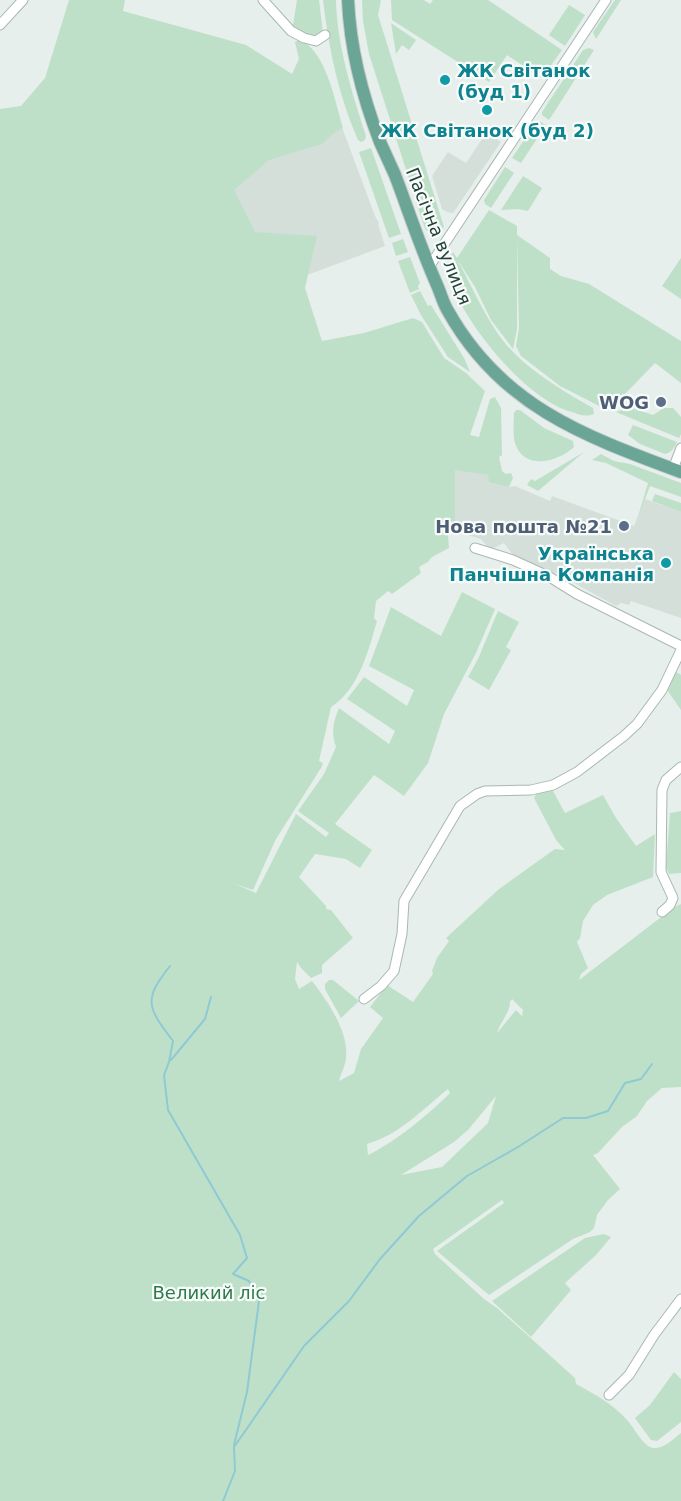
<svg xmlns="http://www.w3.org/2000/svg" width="681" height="1501" font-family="'DejaVu Sans',sans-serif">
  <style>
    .built { fill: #d4dfda }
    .green { fill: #bfe0c8; fill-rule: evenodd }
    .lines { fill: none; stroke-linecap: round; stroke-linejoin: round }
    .stream { stroke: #8ec9d4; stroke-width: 2 }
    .minor-casing { stroke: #a8b8b2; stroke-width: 11 }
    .major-casing { stroke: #c2cac8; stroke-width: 14 }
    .minor { stroke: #fff; stroke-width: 9 }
    .major { stroke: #6aa596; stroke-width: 12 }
    .culture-dot { fill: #0f9aa8; stroke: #f7fbf9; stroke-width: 2 }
    .service-dot { fill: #5c6f8a; stroke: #f7fbf9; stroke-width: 2 }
    .labels { text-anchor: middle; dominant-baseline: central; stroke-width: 4.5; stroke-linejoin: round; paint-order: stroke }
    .culture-label { font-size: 18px; font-weight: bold; fill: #0d838f; stroke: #f7fbf9; text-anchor: start }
    .street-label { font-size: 18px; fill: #24423a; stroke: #f7fbf9 }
    .service-label { font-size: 18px; font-weight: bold; fill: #4e5e75; stroke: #f7fbf9; text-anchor: end }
    .park-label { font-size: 18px; fill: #2d7a4b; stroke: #f7fbf9 }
  </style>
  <rect width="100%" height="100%" fill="#e6efeb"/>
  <g class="built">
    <path d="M340 122 375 216 379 223 378 224 385 246 267 290 209 147Z"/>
    <path d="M487 132 501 142 453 213 447 212 442 209 432 176 448 152 466 163Z"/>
    <path d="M455 469 488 475 509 487 515 486 550 501 552 496 634 526 645 499 681 512V618L631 601 629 605 621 603 616 606 558 574 515 558 504 543 490 550 481 539 451 530 455 525Z"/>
  </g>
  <g class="green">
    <path d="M69 0H125L123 11 246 45 292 74 299 59 295 42 299 40C326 49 335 102 343 128L334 133 322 144 269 160 234 190 255 232 317 236 305 288 322 341 364 333 413 318 422 322 444 358 466 373 485 391 470 435 479 437 490 399 495 397 501 408 502 455 499 457 502 471 506 474 511 473 513 478 509 487 489 482 488 475 455 470V525L448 535 449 548 432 557 428 562 419 567 421 573 392 594 388 591 376 601 374 618 377 621C368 652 359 689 331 707L319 761 323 763 321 768 276 839 253 890 235 884 256 893 296 814 326 837 329 833 298 811 324 774 336 747C331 732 333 722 339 708L389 744 395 731 347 699 364 677 407 706 414 690 369 666 391 607 441 636 462 592 495 609 476 653 444 714 428 763 404 796 374 775 335 824 372 850 360 868 346 859 315 854 299 877 326 906V909L331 910 353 938 322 965V973L311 978 301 968 297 962 295 979 299 989 312 981C328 1002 349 1031 346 1059 345 1066 341 1074 339 1081L354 1073 361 1049 383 1018 370 1007 387 985 413 1002 433 974 432 971 437 958 449 941 446 938 499 889 555 849 565 850 556 840 534 798 537 793 552 789 565 813 603 795 616 818 636 846 655 834 653 877 607 895 593 905 583 921 580 938 577 942 588 968 581 974 579 980 673 908 681 904V1087L662 1088 647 1101 637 1116 622 1127 598 1153 593 1155 620 1189 608 1200 597 1215 594 1228 590 1232 573 1239 489 1295 437 1251 504 1203 502 1200 433 1249 435 1254 484 1299 497 1308 575 1378 576 1384C596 1395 612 1403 628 1421 635 1429 643 1446 653 1448 664 1449 673 1439 681 1433V1501H0V109L21 106 45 78ZM512 999 523 1010 522 1016 516 1010 497 1033C500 1022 510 1013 510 1002ZM448 1089 450 1093C428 1115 395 1142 368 1155L367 1144C399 1135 423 1109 448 1089ZM496 1096 488 1123 442 1167 401 1175 454 1142 468 1130Z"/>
    <path d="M297 0H319L323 33 320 37 292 31Z"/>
    <path d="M323 0H336C337 46 352 92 366 136L365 140 361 142 358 140C338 95 329 49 323 0Z"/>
    <path d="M362 0H381L378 15 444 227 437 234 430 233 425 229 369 54 363 21Z"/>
    <path d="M391 0H424L430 4 433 0H488L562 50 542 78 507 55 489 82 392 20Z"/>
    <path d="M615 0H621L596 39 593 32Z"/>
    <path d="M569 5 585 15 565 46 549 35Z"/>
    <path d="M391 23 416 40 409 50 402 45 396 54Z"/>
    <path d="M589 48 594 50 549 120 542 115V112L583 50Z"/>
    <path d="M539 121 546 125 521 163 512 158 536 122Z"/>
    <path d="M371 148 401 234 389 238 359 152Z"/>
    <path d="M505 167 514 173 491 208 485 204 484 200Z"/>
    <path d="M523 176 542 188 528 211 518 209 501 210Z"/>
    <path d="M489 210 517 226V235L550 258V269L561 276 589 284 681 341V383L655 363 624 395 603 408 560 386 521 356 516 346 519 328 517 238V329L513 349 491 320 475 287 457 259C474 290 491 332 517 356 540 377 566 393 593 408L594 414C585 417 580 415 572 412 523 399 456 314 445 265L453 252 457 258Z"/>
    <path d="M403 239 408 252 396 256 392 243Z"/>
    <path d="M410 257 420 283 418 286 419 289 410 293 398 261Z"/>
    <path d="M681 258V299L662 286Z"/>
    <path d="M420 291 428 306 431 305 464 358 470 372 448 357 421 315 411 295Z"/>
    <path d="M629 407 653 415 664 408H673L681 417V434L679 438 616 412Z"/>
    <path d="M516 410H520L544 428 573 441 574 447C559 461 527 471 516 446 512 437 514 423 514 413Z"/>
    <path d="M633 425 677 442C674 448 672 452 665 454L640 444 628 435Z"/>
    <path d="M584 452 538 491 527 485 531 479 535 481Z"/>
    <path d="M601 454 614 461 630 464 681 483V497L650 486 637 520 648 483 606 463 592 460Z"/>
    <path d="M655 494 681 503V512L652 501Z"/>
    <path d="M498 611 519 622 506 647 511 650 489 690 468 677 478 659Z"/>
    <path d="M673 670 681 675V710L665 687Z"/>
    <path d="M681 811V873L669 874 666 867 670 813Z"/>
    <path d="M329 980H333L359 1001 341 1018 325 989V984Z"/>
    <path d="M604 1234 611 1237 596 1255 565 1283 571 1290 531 1337 492 1301 585 1238Z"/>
    <path d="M674 1372 681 1379V1422L657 1441 651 1440 635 1418 650 1405Z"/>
  </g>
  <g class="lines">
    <g class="stream">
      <path d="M170 966C143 1000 147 1007 173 1041L169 1062 164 1075 168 1110 240 1235 247 1258 233 1274 249 1281 259 1301 247 1392 234 1445"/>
      <path d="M171 1060 205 1019 211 997"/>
      <path d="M223 1501 235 1471 234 1447 248 1427 304 1346 349 1301 380 1259 419 1216 467 1176 518 1147 563 1118H586L608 1111 625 1083 641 1079 652 1064"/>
    </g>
    <defs>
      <g id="minor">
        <path d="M263 0 291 31 304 38 316 41 325 35"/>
        <path d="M0 25 23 0"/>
        <path d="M429 267 606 0"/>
        <path d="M673 469 681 448"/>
        <path d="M475 548 513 560 548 576 577 594 681 646"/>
        <path d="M662 912 670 905 673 898 661 872 662 790 666 780 681 767"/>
        <path d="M364 999 381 986 394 971 402 934 404 901 460 806 477 794 485 791 531 790 553 785 577 772 624 736 637 724 662 690 681 650"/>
        <path d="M609 1395 629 1375 654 1335 681 1299"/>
      </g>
      <path id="major" d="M348 0C350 47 363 98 380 142 385 153 390 164 395 175 409 212 421 249 437 285 441 294 443 303 448 311 501 406 584 436 681 472"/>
    </defs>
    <use href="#minor" class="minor-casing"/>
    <use href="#major" class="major-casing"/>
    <use href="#minor" class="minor"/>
    <use href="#major" class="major"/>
  </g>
  <g class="culture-dot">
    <circle cx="445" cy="80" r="6"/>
    <circle cx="487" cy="110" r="6"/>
    <circle cx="666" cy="563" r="6"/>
  </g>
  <g class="service-dot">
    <circle cx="661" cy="402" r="6"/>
    <circle cx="624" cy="526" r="6"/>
  </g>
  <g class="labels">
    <g class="culture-label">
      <text x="457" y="70">ЖК Світанок<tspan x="457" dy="21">(буд 1)</tspan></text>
      <text x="487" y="130" text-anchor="middle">ЖК Світанок (буд 2)</text>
      <text x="654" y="553" text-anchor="end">Українська<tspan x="654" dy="21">Панчішна Компанія</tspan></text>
    </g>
    <g class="street-label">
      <text transform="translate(439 236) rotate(68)">Пасічна вулиця</text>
    </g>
    <g class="service-label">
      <text x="649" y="402">WOG</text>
      <text x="612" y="526">Нова пошта №21</text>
    </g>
    <g class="park-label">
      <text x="209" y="1292">Великий ліс</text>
    </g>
  </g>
</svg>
